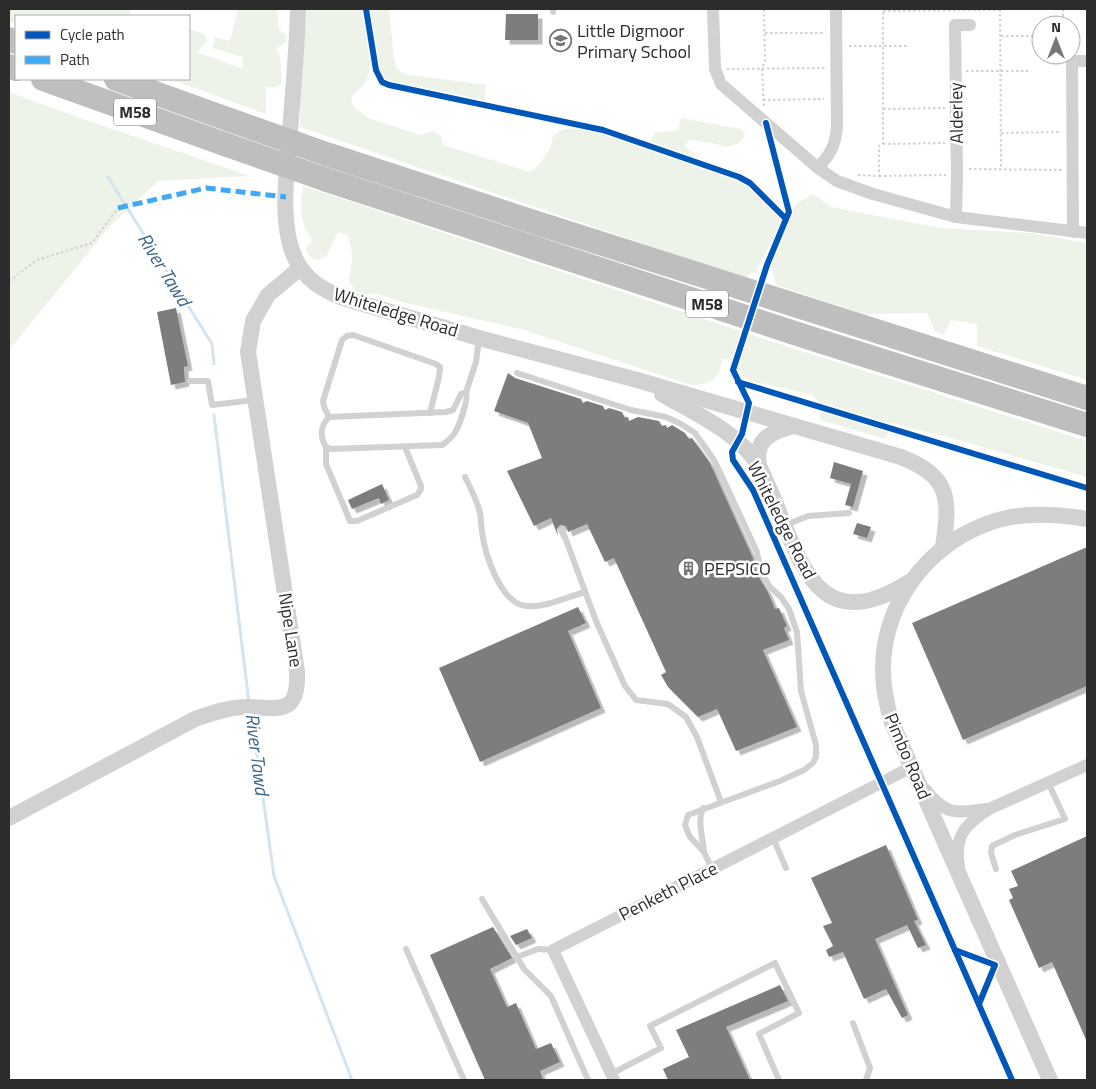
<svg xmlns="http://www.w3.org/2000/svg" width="1096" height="1089" font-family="'Titillium Web',sans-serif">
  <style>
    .green { fill: #eef3ea }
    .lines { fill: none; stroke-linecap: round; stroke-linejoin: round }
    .stream { stroke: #d6e4f0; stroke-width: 3 }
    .building { fill: #7d7d7d; filter: url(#shadow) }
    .path { stroke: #d1d1d1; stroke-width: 2; stroke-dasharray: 2.5 2.5; stroke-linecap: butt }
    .service { stroke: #d1d1d1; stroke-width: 6 }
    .minor { stroke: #d1d1d1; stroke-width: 12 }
    .tertiary { stroke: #d1d1d1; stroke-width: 16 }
    .motorway { stroke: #bebebe; stroke-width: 24 }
    .motorway-bridge { stroke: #bebebe; stroke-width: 24 }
    .quiet { stroke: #3fa9f5; stroke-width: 5; stroke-dasharray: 10 5; stroke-linecap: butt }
    .cycleway-casing { stroke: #fff; stroke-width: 9 }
    .cycleway { stroke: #0057b8; stroke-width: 6 }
    .labels { text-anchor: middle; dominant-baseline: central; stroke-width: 5; stroke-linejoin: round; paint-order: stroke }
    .shield { fill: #fff; stroke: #6b6b6b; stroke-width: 1 }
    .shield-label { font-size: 16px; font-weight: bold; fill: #2c2c2c }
    .poi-label { font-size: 18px; fill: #2c2c2c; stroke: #fff; text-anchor: start }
    .street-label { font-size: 18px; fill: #2c2c2c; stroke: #fff }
    .water-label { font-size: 19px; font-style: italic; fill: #3b678d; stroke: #fff }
  </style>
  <defs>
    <filter id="shadow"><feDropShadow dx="4.5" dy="4.5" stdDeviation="0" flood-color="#0004"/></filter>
  </defs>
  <rect width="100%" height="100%" fill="#fff"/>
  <g class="green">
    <path d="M9 9H129L131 16H16V24L9 21Z"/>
    <path d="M238 9H277L279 30 287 35C287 43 283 45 276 48L280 55 282 82 277 87H266V114L170 79H189V29L204 34 207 41 197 52 243 69V57L212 48 215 37 230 41Z"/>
    <path d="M307 9H389L394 60 397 69 404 74 486 85 484 102 389 83C379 74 379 64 377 51L370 52C370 76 370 81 351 97L353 106 368 118 420 135 433 131 441 136 443 145 530 172C540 164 546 157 551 145 552 142 552 139 553 137 565 115 630 142 647 149L655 133 678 130 681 118 741 129 745 135 738 144 725 147 713 143 689 140 684 146 694 154V159L740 179 785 215 799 202 813 194 831 207 940 228 1031 233 1087 243V380L977 346V324L951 320 944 335 935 332 927 313 864 314 776 285 771 267 777 248 770 244 756 271 744 278 300 127V86Z"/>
    <path d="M9 92 80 118 250 176 158 181 110 226 9 350Z"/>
    <path d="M303 186 770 341 1087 441V477L958 440 891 423 886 439 820 420V403L812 395 751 381 738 374 741 359H722C720 379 711 385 691 385L524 330 397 301 376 293 366 295 356 291 348 279C353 263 354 251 347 235L338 232 326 257 319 260C311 259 308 256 306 248L312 240C299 220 300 209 303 186Z"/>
  </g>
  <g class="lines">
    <g class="stream">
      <path d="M108 177 212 344 214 364"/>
      <path d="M214 415 249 703"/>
      <path d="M251 712 274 876 352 1080"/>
    </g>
  </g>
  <g class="building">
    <path d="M506 14H538V40H505Z"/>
    <path d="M176 308 188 366 184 367 185 382 171 385 157 312Z"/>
    <path d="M508 373 515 378 581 399 583 403 587 401 603 406 605 410 609 408 622 412 625 418 628 417 629 421 638 417 659 421 662 426 666 425 667 428 672 425 685 433 689 439 692 438 710 463 753 558 757 574 768 592 775 609 779 608 787 626 784 628 789 640 763 650 797 727 736 751 717 709 698 717 668 687 661 675 666 672 614 558 605 562 587 524 568 532 566 526 560 525 557 529 558 536 551 518 534 526 507 471 542 458 528 423 494 411Z"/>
    <path d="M834 462 863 471 853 507 845 505 851 484 830 478Z"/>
    <path d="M382 484 389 500 381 504 379 498 352 509 348 500Z"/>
    <path d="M857 523 871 527 867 538 853 534Z"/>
    <path d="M1087 547V686L963 740 912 623Z"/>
    <path d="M578 607 586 623 568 631 601 708 480 762 439 668Z"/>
    <path d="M1087 836V1042L1052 962 1039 968 1009 900 1013 898 1009 889 1018 886 1011 871Z"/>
    <path d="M886 845 918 920 914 921 926 945 918 948 907 925 875 939 908 1015 902 1018 886 989 864 999 843 952 829 957 826 950 833 946 823 926 832 923 811 878Z"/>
    <path d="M493 927 512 958 490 969 507 1007 516 1003 536 1049 551 1043 560 1062 540 1071 543 1080H485L430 955Z"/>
    <path d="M527 929 532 938 516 945 510 936Z"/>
    <path d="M780 985 788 1001 726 1027 750 1080H668L663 1069 689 1057 676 1030Z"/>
  </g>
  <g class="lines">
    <g class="path">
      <path d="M1000 9 1001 169"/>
      <path d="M1063 9V25"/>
      <path d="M883 11 1000 10"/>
      <path d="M765 33H825"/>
      <path d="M1001 36H1041"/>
      <path d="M849 46H909"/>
      <path d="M727 69 825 68"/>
      <path d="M966 71H1028"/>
      <path d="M763 100 824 99"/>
      <path d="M764 106 762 69 765 61 764 9"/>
      <path d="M883 109 945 108"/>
      <path d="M1001 133 1061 132"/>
      <path d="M883 144 945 143"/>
      <path d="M969 169 1062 170"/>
      <path d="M858 175 879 176V146L883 144V9"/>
      <path d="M879 176 946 175"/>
      <path d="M9 281 37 260 92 243 118 208"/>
    </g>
    <g class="service">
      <path d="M553 12V9"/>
      <path d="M517 373 631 410 666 417 681 424 695 433 714 460 726 485 757 552 761 572 770 587 781 597 789 609 797 632 801 691 816 745V757L813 763 804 770 780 781 688 815 685 825 690 837 704 852 712 869"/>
      <path d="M190 381H208L212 405 254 400"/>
      <path d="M466 392 461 394 453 410 446 412 329 417C320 426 320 437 326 447L331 449 442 445C446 442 452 438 454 434 459 427 469 399 466 392L476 362 479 339"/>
      <path d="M329 417 324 407 323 401 342 340 347 336 353 335 436 364 440 367 439 377 430 413"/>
      <path d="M326 447V464L350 521H357L417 495 421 489V486L405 447"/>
      <path d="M465 477C471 489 477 500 480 513 481 519 481 525 482 532 485 554 500 603 526 606 545 608 567 597 585 592"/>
      <path d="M786 525 808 516 849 513"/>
      <path d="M562 529 596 621 625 686 636 700 668 704 686 717 697 737 721 802"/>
      <path d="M703 808C697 822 703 837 704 852"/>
      <path d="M773 838 786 868"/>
      <path d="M996 869 991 853 992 846 1015 835 1065 819 1048 782"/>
      <path d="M482 899 524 969 551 996 588 1080"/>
      <path d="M406 949 464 1080"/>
      <path d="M517 957 538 949 553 950"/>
      <path d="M853 1023 870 1068 866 1080"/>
      <path d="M611 1074 661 1048 650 1026 775 963 799 1013 759 1034 779 1080"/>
    </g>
    <g class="minor">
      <path d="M713 9 715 69 721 84 818 168 837 181 873 194 956 217 1087 233"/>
      <path d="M818 168C831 153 835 147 837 127L836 9"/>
      <path d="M956 217 957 175 955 25H970"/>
      <path d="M1073 232 1072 61H1087"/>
      <path d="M925 789C946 816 955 813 986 809"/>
      <path d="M959 866C954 835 965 825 989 809L1087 765"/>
      <path d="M614 1080 553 950 912 767"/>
    </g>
    <g class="tertiary">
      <path d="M298 9C297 54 292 100 289 145 286 179 280 226 295 258 304 279 323 290 343 298L479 338 637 380 901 457C951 477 950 499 943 547"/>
      <path d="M662 394C694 413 740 433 759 466 763 473 766 482 770 490 800 559 816 641 909 582"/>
      <path d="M759 465C754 438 772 432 793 426"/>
      <path d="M9 818 195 719C211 713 226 708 243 707 274 706 299 720 297 672L248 352 253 321 268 295 300 268"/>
      <path d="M1050 1080 892 723C887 706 883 689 883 671 882 596 939 531 1011 517 1036 513 1063 515 1087 519"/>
    </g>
    <g class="motorway">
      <path d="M9 39 16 42"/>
      <path d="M9 66 16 69"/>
      <path d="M43 79 227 145"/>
      <path d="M116 79 230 120"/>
      <path d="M329 155 543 225 1087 398"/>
      <path d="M327 180 813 339 1087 425"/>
    </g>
    <g class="motorway-bridge">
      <path d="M230 120 329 155"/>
      <path d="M227 145 327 180"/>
    </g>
    <path class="quiet" d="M118 208 206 188 286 197"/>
    <defs>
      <g id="cycleway">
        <path d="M366 9 376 70 382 82 389 85 603 130 739 177 750 183 786 219 767 265 733 370 749 403 742 434 732 452 733 460 753 490 1012 1080"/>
        <path d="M766 123 789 212 786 219"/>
        <path d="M738 382 1087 488"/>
        <path d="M955 950 995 965 979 1004"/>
      </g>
    </defs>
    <use href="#cycleway" class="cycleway-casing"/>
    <use href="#cycleway" class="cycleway"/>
  </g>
  <defs>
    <symbol id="school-ring" viewBox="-11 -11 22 22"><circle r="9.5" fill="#fff" stroke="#767676" stroke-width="1.5"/><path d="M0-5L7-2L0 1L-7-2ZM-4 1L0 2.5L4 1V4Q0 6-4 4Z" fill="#767676"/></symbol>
    <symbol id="building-ring" viewBox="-11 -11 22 22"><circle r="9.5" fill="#fff" stroke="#767676" stroke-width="1.5"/><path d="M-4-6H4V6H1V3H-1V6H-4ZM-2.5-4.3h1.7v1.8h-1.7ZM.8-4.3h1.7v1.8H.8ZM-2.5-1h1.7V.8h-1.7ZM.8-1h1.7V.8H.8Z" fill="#767676"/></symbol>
  </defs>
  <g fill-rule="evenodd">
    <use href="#school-ring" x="548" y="28" width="25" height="25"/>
    <use href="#building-ring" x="676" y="556" width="25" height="25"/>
  </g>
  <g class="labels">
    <g class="shield">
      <rect x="114" y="98.5" width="42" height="27" rx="4"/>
      <rect x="686" y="290.5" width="42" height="27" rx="4"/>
    </g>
    <g class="shield-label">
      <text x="135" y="112">M58</text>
      <text x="707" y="304">M58</text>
    </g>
    <g class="poi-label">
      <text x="577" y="30">Little Digmoor<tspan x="577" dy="21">Primary School</tspan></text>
      <text x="704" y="568">PEPSICO</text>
    </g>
    <g class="street-label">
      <text transform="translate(956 113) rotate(-91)">Alderley</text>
      <text transform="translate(396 312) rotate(17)">Whiteledge Road</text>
      <text transform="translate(782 520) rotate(63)">Whiteledge Road</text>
      <text transform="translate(291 630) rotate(81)">Nipe Lane</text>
      <text transform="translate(908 756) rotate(67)">Pimbo Road</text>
      <text transform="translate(668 891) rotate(-27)">Penketh Place</text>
    </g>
    <g class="water-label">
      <text transform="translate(165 269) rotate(58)">River Tawd</text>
      <text transform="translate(258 754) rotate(83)">River Tawd</text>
    </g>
  </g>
  <rect width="1096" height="1089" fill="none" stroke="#2c2c2c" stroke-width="20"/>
  <rect x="15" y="15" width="175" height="65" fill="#ffffff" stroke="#ababab"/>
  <rect x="25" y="31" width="25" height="8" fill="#0057b8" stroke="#ababab"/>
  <text x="60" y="40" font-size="15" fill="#2c2c2c">Cycle path</text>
  <rect x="25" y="56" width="25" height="8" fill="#3fa9f5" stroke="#ababab"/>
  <text x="60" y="65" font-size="15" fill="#2c2c2c">Path</text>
  <g transform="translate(1056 40)"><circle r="24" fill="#ffffff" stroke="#ababab"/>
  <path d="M0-4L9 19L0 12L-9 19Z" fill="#767676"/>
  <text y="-8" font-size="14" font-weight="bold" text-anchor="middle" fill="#2c2c2c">N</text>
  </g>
</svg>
